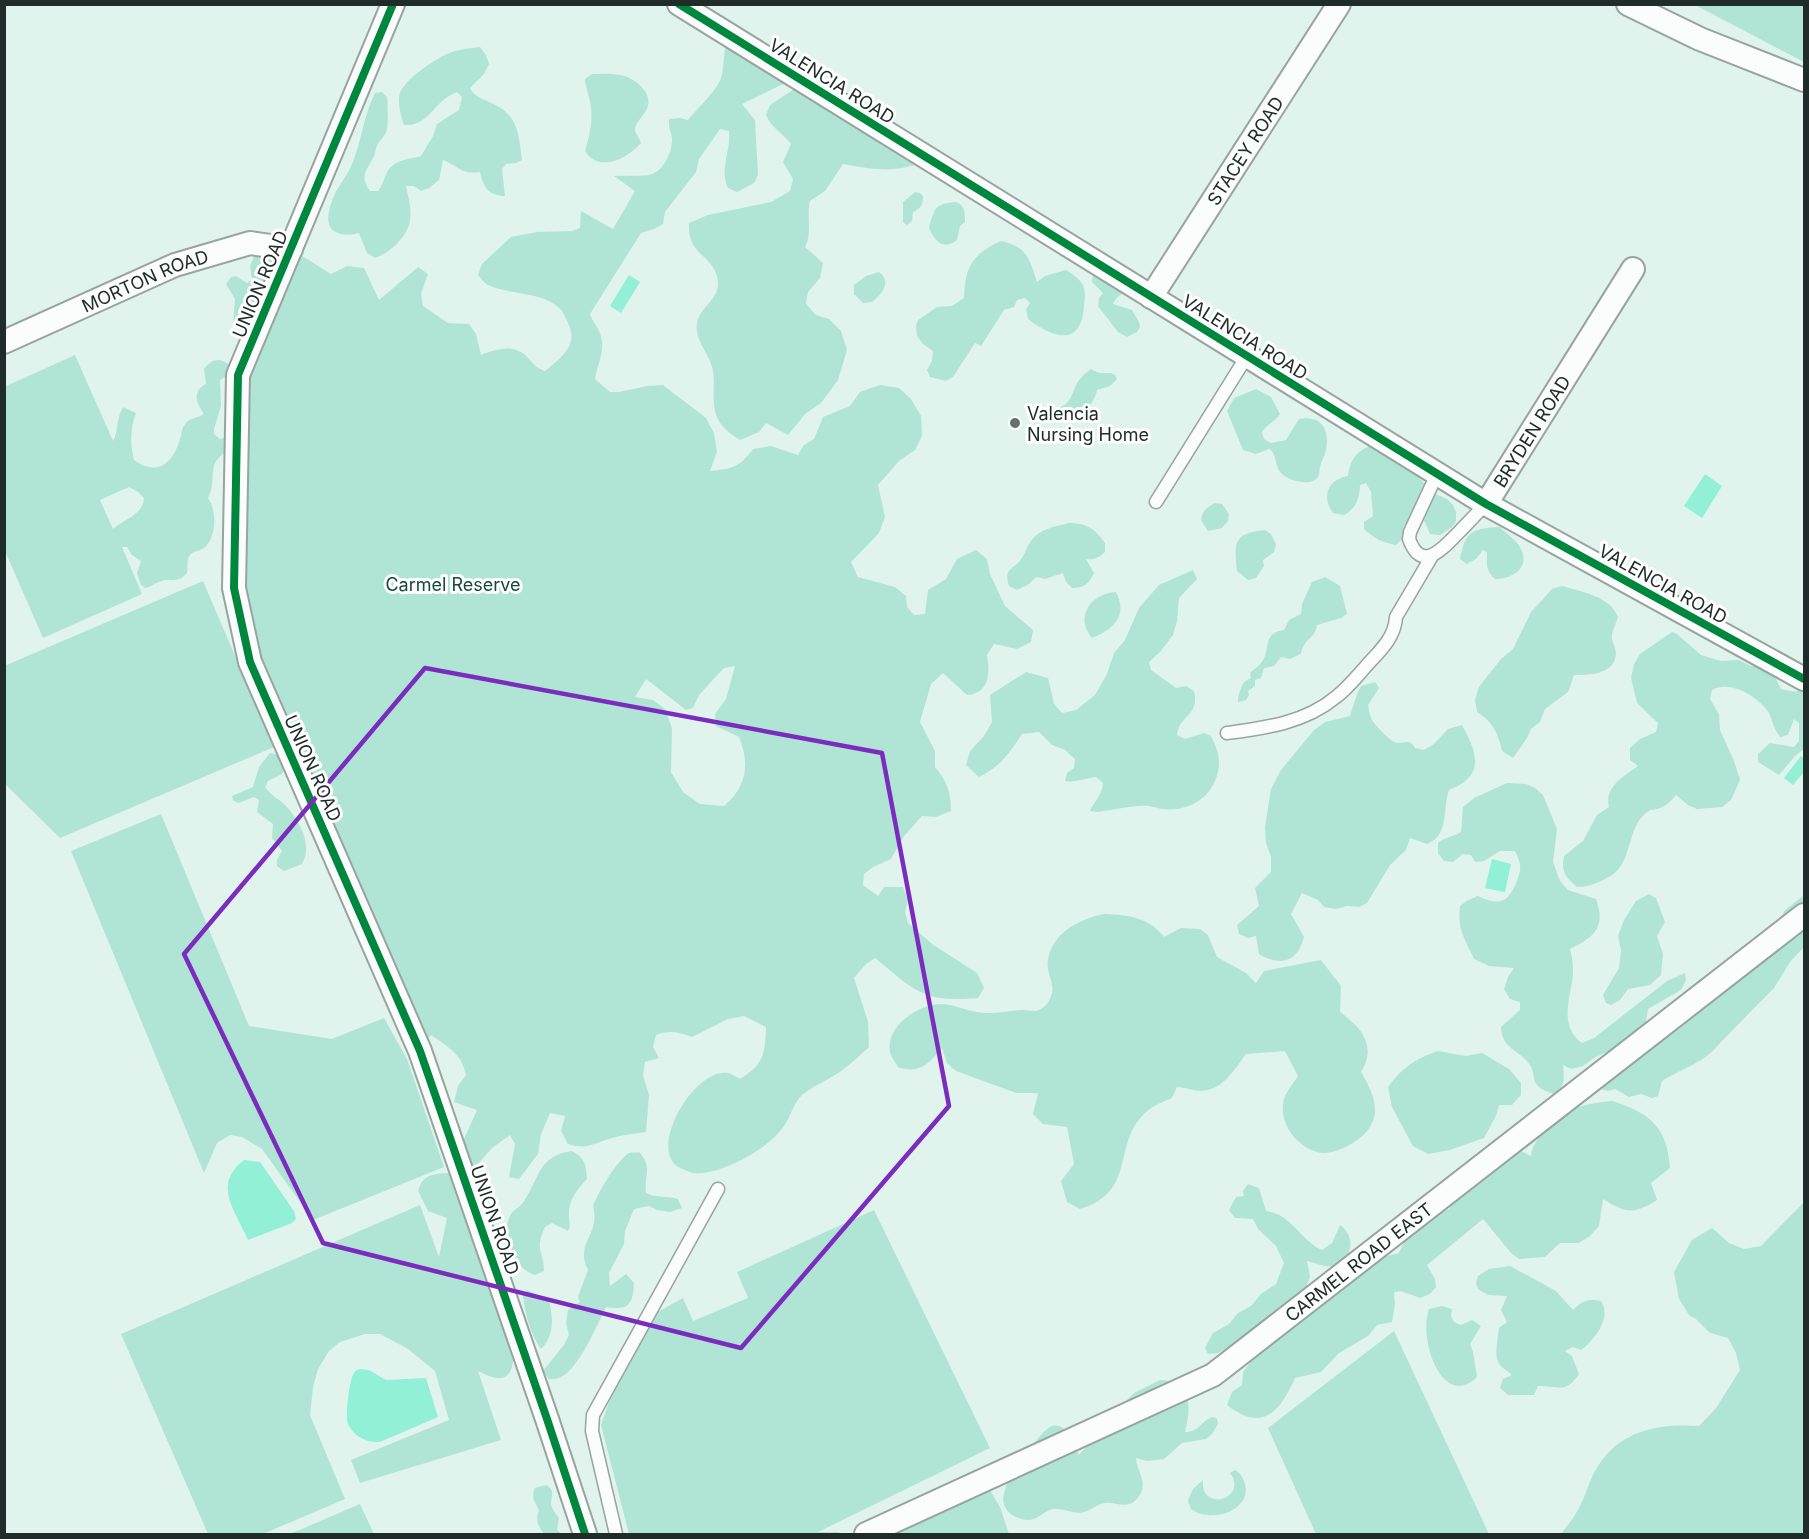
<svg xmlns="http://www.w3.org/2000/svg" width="1809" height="1539" font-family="Inter,sans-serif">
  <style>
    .green { fill: #b0e5d5; fill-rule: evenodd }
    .water { fill: #92f0d7 }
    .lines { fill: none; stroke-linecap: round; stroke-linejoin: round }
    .lane-casing { stroke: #97a4a0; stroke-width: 15 }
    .street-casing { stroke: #97a4a0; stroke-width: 26 }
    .lane { stroke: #fafdfc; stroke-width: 12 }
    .street { stroke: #fafdfc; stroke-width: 22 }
    .cycleway-casing { stroke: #fff; stroke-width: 11 }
    .cycleway { stroke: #00873e; stroke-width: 8 }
    .marked { fill: none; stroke: #7b2cbf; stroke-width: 4.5; stroke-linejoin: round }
    .poi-dot { fill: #64726e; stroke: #fff; stroke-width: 2 }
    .labels { text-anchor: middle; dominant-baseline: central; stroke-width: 6; stroke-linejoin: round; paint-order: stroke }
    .street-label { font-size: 18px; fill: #202c29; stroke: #fff }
    .poi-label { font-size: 18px; fill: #202c29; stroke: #fff; text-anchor: start }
    .park-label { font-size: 18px; fill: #134a3d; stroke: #fff }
  </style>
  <rect width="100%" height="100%" fill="#e1f3ed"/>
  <g class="green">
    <path d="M1695 5H1804V62Z"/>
    <path d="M728 34 800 79 781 85 742 104 755 120 758 175 754 183 737 192 728 188C719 169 731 152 729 131L720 129 699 159 696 172 665 212 663 224 654 229 641 233 590 314C592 321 596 324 599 331 607 347 598 363 595 379L610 392H619L647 386 663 385 706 418 714 433 717 452 710 471C732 469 740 467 753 449L771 446 798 455 804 445 814 439 823 417 850 406 860 392 880 385 899 388 911 399 921 416 922 436 915 450 899 461 878 485 885 517 879 533 851 562 858 577 895 587 906 596 907 607 914 615 925 614 928 590 946 579 957 559 976 550 987 559 990 574 1005 606 1033 630 1031 642 1017 649 994 644 987 655C990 673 990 693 967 695L943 673 931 684 920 722 935 751V767C947 781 951 792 951 811L936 817 922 816 904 836 891 859 873 867 864 874 863 885 878 896 884 887H903L908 900 905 912 908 923 932 944 977 973 984 988 978 998C924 1003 915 991 875 958L866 964 854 978 868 1022 869 1047C861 1054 853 1062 845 1068 832 1079 815 1084 802 1095 793 1103 790 1120 781 1130 766 1150 718 1176 693 1173 689 1172 683 1169 680 1168 646 1151 694 1067 728 1073 732 1074 736 1077 740 1079 764 1064 765 1054 766 1027L744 1016 728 1019 692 1037C678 1032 669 1030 656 1035L653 1047 659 1058 645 1062 643 1075 649 1095 646 1132C634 1134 620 1135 609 1139 591 1144 587 1150 568 1144L561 1131 565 1116 550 1113 541 1134 538 1154 519 1179 509 1177 515 1144 510 1135 492 1148 475 1167 464 1161 460 1148 477 1110 454 1102 458 1086 466 1075C462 1054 448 1047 431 1035L420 1051 250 662 234 588 251 328H238L233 325 235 299 226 284 231 277 236 276 247 283 252 280 250 266 256 251 291 249 331 274 347 266 364 268 379 300 418 267 428 274 421 294 423 306 448 323 469 324 476 334 481 355C499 348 516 343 530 360 535 366 537 368 545 371 561 358 579 345 568 323 566 319 564 314 562 311 546 291 508 295 488 285 484 283 481 278 478 275L482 264 511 237 537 232 572 231 580 228 581 211 613 229 635 191 614 176C623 175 644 177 652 174 664 170 673 150 672 138 671 131 668 127 669 119L680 118 688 120C697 109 718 89 721 78 725 64 723 49 728 34ZM735 666 726 699 715 714 716 726 739 737C750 764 747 786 724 806L700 804 683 792 671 772 672 728 665 709 653 700 635 697 646 679 686 710 693 708 699 695 724 668Z"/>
    <path d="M480 47 486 55 489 64 484 74 470 88C474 96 480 98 489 102 519 115 518 131 522 160L516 163 506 164 502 169 505 196C489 196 483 187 480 172 461 175 459 166 443 160L439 180 429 188 421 191 414 186H406C408 196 412 209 410 220 408 236 390 253 375 258L367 253 359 233C332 239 322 227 332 201 336 188 347 177 352 164 362 140 363 117 375 93L382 92 387 97C388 104 388 124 387 130 385 135 382 138 379 142 376 146 376 151 374 156 367 171 359 175 370 191H378C384 184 384 176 389 169 397 159 411 159 421 156L433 136 437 124 459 110 462 97 457 92C434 100 429 127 404 125 401 117 397 102 400 93 405 79 434 60 447 54 456 50 470 48 480 47Z"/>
    <path d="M592 74C600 74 612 73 620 75 633 77 652 91 648 106 646 115 634 122 635 131 636 134 640 139 641 143 627 159 599 173 585 151 589 137 593 123 591 108 590 98 586 90 585 79Z"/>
    <path d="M805 82 929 159C898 174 876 170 843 164L825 191 810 201C806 218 813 231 805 247L823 263 820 278 808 292 806 304 816 315 829 319 841 331 847 350 838 380 821 403 805 414 788 435 766 423 759 432 740 440C732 435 724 429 719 421 709 404 717 385 712 367 708 352 694 339 697 323 700 307 719 300 718 282 716 255 686 256 689 223L708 215 771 202 790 191 793 179 783 162 791 144C783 133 771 128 766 115L770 105Z"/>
    <path d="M915 192 920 193 923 196C923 204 921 209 913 212L912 221 907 225 903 222V202Z"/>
    <path d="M956 202C965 205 965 213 965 222L960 226 957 240C943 251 935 241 929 228 934 209 935 203 956 202Z"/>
    <path d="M1001 241C1027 247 1029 257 1037 282L1045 276 1066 270C1071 273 1077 277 1081 282 1086 288 1085 298 1084 305 1082 347 1054 339 1028 319L1026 309 1030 303 1025 298 1017 300 1014 307 1004 310 981 346 975 343 953 377 946 381 930 377 927 370 932 361 933 351 923 344 917 336 916 326 918 320 937 307 952 306 964 298C965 267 972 254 1001 241Z"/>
    <path d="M1112 260 1125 267C1127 276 1129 284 1123 292 1119 297 1116 297 1113 304L1132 310 1139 322 1140 327 1137 332 1127 337 1118 332 1098 306 1099 298 1103 293 1092 282C1093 269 1101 266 1112 260Z"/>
    <path d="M879 272C892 282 882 294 872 302L863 303 854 294V285L866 276Z"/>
    <path d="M75 355 113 441C118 433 116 419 123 407L136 413C130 429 130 444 134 460 158 477 173 463 180 439 182 435 181 429 184 426 189 417 197 419 204 414 196 403 192 391 206 384L204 369C213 357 223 357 233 369L230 374 220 380 221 406 214 429V434L220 439 229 436 226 452C205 465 218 479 208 498 217 511 217 537 204 548 200 551 194 551 191 554 186 558 188 568 187 573 176 585 170 577 159 582 153 584 151 587 145 588L141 585 137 573 141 561 132 555 127 547H122L142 594 43 638 5 551 4 387ZM129 487 138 492 144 498C143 515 124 519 113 529L100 500Z"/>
    <path d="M1091 369 1099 373H1111L1115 375 1117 379 1110 386 1097 390C1095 404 1078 419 1065 422L1056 418 1054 413 1056 408C1073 406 1071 390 1080 379 1083 375 1087 372 1091 369Z"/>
    <path d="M1256 389 1271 397 1280 414C1275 422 1267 424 1262 432L1264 439 1271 443 1286 440 1299 419C1321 415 1330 428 1326 450 1325 456 1321 461 1320 467 1319 472 1320 477 1315 480 1309 484 1299 482 1292 480 1270 472 1280 455 1269 449L1256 454 1243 450 1227 411 1234 398Z"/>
    <path d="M1372 445 1400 461 1404 468 1417 475 1433 493 1447 499 1453 505 1456 512V521L1452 527 1440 535 1430 534 1425 522 1414 516 1404 525 1402 539 1396 545C1384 543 1373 538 1364 529V522L1373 516 1371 492 1366 483 1360 485C1359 500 1357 507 1344 515L1333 513C1321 497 1328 479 1348 476 1350 460 1356 451 1372 445Z"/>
    <path d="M1215 503 1222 504 1229 514 1228 521 1222 528 1208 531 1201 520C1202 511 1207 507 1215 503Z"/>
    <path d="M1069 523C1087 523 1095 529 1105 543V552C1098 558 1094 560 1086 559L1094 573C1089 584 1084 588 1072 588L1066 582 1063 573 1045 579 1036 577 1029 584 1017 590 1009 586C1003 566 1014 571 1022 558 1025 553 1027 546 1031 541 1039 529 1056 526 1069 523Z"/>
    <path d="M1500 527C1505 532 1513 538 1518 544 1533 565 1515 579 1495 579 1485 570 1487 564 1487 552L1483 550 1476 559 1467 564 1460 559C1465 531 1473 528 1500 527Z"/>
    <path d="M1265 530 1271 534 1276 544 1274 552 1263 560 1264 566 1256 578 1248 580 1237 571C1234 543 1233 533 1265 530Z"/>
    <path d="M1193 570 1197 579 1179 598 1177 621 1173 635 1161 651 1149 662 1151 670 1176 688 1186 686 1194 691C1200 716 1179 715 1177 735L1185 739 1204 733 1211 736C1219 751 1222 765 1215 781 1207 801 1184 812 1162 809 1158 808 1153 807 1148 806 1132 805 1114 810 1098 812L1090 811C1094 801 1103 794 1103 783L1096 777C1086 778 1074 783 1065 781L1067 773 1074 768 1075 759 1065 750 1052 745 1039 732 1022 734C1009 754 1001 766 979 777L966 765 970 751 984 736 992 722 990 695 1026 672 1048 678 1054 704 1062 713 1076 710 1095 695 1107 674 1114 653 1125 640 1139 608 1159 585Z"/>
    <path d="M1325 577 1340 586 1347 614 1341 618 1317 625C1315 640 1304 637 1301 654L1290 659 1281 657 1274 666 1264 668 1261 678 1255 680V686L1248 691 1249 695 1246 700 1238 702C1238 694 1241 688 1244 682L1251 678 1250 673C1254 669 1258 667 1261 663 1272 650 1261 633 1284 630L1289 620 1301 614 1302 604 1312 582Z"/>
    <path d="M203 581 274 747 60 838 5 784 4 666Z"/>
    <path d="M1562 586C1582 592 1610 596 1618 617 1616 623 1613 629 1612 635 1611 641 1616 647 1616 654 1615 674 1590 675 1574 675L1568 692 1545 709 1540 722 1531 729 1527 738 1513 758 1502 751C1498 733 1493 722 1477 712L1475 700 1479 687 1501 659 1513 649 1531 612 1552 589Z"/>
    <path d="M1116 592C1128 616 1114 629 1092 638 1074 617 1091 593 1116 592Z"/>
    <path d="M1672 632 1677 634 1701 655 1721 661 1739 660 1751 666 1765 667 1773 673 1781 689 1796 692 1804 687V749L1795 756 1779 775 1758 762V754L1770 743 1794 747 1799 741V723L1794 719 1788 735 1780 737C1772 727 1773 718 1767 710 1755 695 1730 680 1712 690L1710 699 1719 714 1720 730 1734 761 1740 780 1731 800 1722 807 1697 809 1688 805 1676 795C1668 804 1664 809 1650 810 1623 827 1636 866 1605 879 1595 884 1588 887 1577 887 1565 876 1561 872 1564 856L1583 841 1597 815 1609 807C1604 787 1624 776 1638 766L1630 760V748L1640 739 1656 732 1658 723 1637 703 1631 678 1634 664 1640 654Z"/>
    <path d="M1375 682 1379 688 1368 705C1369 710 1370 716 1372 720 1376 726 1391 743 1398 743 1406 743 1410 739 1415 748L1424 750 1434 744 1448 729 1462 725C1478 754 1485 776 1449 790 1442 809 1450 835 1427 844L1410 838 1406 850 1390 865 1367 903 1359 907 1347 906 1336 909 1324 907 1318 900 1302 893 1291 914 1304 937C1298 962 1280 967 1259 954L1256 936 1248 938 1239 934 1237 925 1259 906 1255 888 1271 872V857L1266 843 1265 827 1271 789 1281 770 1314 730 1325 722 1350 716 1357 694 1361 686Z"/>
    <path d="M270 753 281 755 286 765 282 774 268 781 265 787C271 796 280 799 287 807 300 822 313 845 302 864L284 871 277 866V860L282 851 272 838 273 824 257 812 259 800 254 797 238 803 233 800 232 796 253 787 259 767Z"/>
    <path d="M1507 783 1526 784 1535 788 1543 795 1557 829 1553 862 1560 881 1568 890 1596 899C1606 927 1595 937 1570 949 1573 960 1574 971 1572 982 1568 1003 1561 1028 1582 1043L1594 1038 1667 981 1685 973 1686 980 1681 990 1648 1009 1645 1028 1619 1046 1594 1058 1583 1066 1571 1069 1563 1065C1564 1078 1566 1086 1554 1094 1548 1092 1541 1090 1537 1085 1533 1080 1534 1073 1531 1067 1521 1049 1502 1051 1501 1027L1520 1010V1002L1510 999 1504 989 1508 977 1514 968 1489 966 1474 959C1465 938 1457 931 1460 906L1468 900 1478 896C1485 899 1493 903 1501 901 1511 899 1519 879 1520 870 1521 863 1518 857 1515 851H1500L1484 861 1475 862 1471 855 1463 854 1453 862 1444 861 1438 853V843C1445 837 1453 837 1461 832L1463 807 1474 798Z"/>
    <path d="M161 814 249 1026 332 1039 384 1018 407 1059 444 1167 313 1220 262 1149 242 1137 230 1135 217 1143 204 1173 71 851Z"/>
    <path d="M1649 894 1656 898 1665 922 1657 936 1663 954 1661 975 1650 985 1628 989 1620 1000 1611 1005 1606 1003 1603 995 1619 968 1621 950 1618 936 1624 920 1636 901Z"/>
    <path d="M1804 895V947L1790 962 1774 988 1720 1043C1705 1063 1682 1068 1662 1081L1658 1096 1652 1098 1641 1094 1629 1097 1615 1089 1608 1091 1597 1088 1632 1059 1663 1040 1781 921 1784 911Z"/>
    <path d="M1104 914C1128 915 1149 917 1164 937L1181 928 1200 929 1208 935 1217 957 1246 973 1256 983 1264 971 1321 960 1341 986 1340 1012C1362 1028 1377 1046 1361 1072 1378 1100 1384 1123 1353 1143 1345 1148 1333 1153 1323 1153 1301 1151 1280 1127 1283 1104 1284 1094 1292 1085 1298 1076L1285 1051 1246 1054C1234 1070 1223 1090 1201 1091 1193 1091 1185 1087 1177 1087L1172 1098C1163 1102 1151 1106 1144 1114 1112 1145 1137 1192 1080 1209L1067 1202 1061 1181 1074 1164 1067 1127 1043 1124 1033 1114 1038 1093H1016L956 1071 947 1063 942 1048C928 1064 922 1073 899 1068 896 1064 891 1057 890 1052 885 1027 918 1004 941 1004 952 1004 965 1010 977 1012 993 1015 1006 1011 1022 1010 1026 1010 1031 1011 1036 1011 1040 1010 1044 1007 1047 1004 1060 985 1045 977 1048 960 1052 933 1079 919 1104 914Z"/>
    <path d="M1438 1051 1466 1056 1482 1053 1509 1069 1521 1083V1095L1512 1105H1499L1496 1116 1484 1138 1450 1150 1428 1154 1413 1146 1392 1107 1388 1087C1403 1067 1415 1059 1438 1051Z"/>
    <path d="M1613 1101C1651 1114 1667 1127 1670 1168L1651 1183 1657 1200C1633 1215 1626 1213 1603 1199L1599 1226 1590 1236 1579 1243H1560L1545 1257 1519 1259 1511 1253 1483 1219 1427 1265 1435 1279 1436 1287 1430 1294 1420 1298 1401 1291 1394 1292 1395 1304 1392 1322 1377 1325 1368 1336 1339 1353 1321 1372 1295 1378C1280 1412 1262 1433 1227 1405L1232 1392 1242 1385 1243 1372 1255 1356 1379 1258 1399 1253C1410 1227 1424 1220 1449 1209 1455 1192 1471 1177 1488 1176L1489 1169 1519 1150 1531 1156C1532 1145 1537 1140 1544 1132 1563 1109 1584 1103 1613 1101Z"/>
    <path d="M572 1151C585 1158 586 1165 587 1179 577 1189 568 1201 569 1216 569 1223 571 1225 568 1231L552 1223 545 1227C534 1251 544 1250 544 1271L535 1275C513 1268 499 1235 511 1214 514 1209 521 1207 524 1201 540 1177 538 1156 572 1151Z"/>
    <path d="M639 1152C653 1167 644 1175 646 1193 655 1198 668 1196 678 1199L682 1208 670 1212 657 1210 649 1206 634 1209 625 1231 624 1244 609 1273 610 1286 626 1274 634 1283C633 1305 628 1311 606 1307 597 1325 578 1371 559 1378 556 1379 553 1379 549 1379L543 1371 564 1345 569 1335 566 1323 568 1310 580 1302 578 1297 588 1270C574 1242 601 1236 593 1206 598 1193 617 1160 629 1153 632 1152 636 1153 639 1152Z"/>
    <path d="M448 1173 456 1176 514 1351C513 1382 502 1383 478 1371L501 1440 360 1483 351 1460 449 1420 435 1371 408 1349 380 1334H365L340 1342 329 1351 318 1369 313 1387 310 1415 345 1499 263 1534H208L121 1334 420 1205 439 1257 447 1218 428 1211 418 1191C423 1174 433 1174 448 1173Z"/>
    <path d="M1248 1184 1259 1188 1266 1211C1292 1214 1300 1240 1322 1250L1332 1243 1340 1225C1355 1235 1354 1257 1336 1265 1326 1269 1317 1263 1307 1261L1310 1277 1305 1290 1260 1328 1249 1331 1229 1347 1218 1353 1208 1354 1205 1348 1213 1333 1229 1324 1238 1313 1251 1306 1261 1294 1276 1284 1284 1263 1276 1246 1258 1229 1253 1219 1235 1218 1229 1210 1236 1197 1244 1196 1243 1191Z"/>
    <path d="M1804 1202V1534H1561C1568 1525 1576 1515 1581 1504 1587 1492 1590 1478 1598 1466 1621 1430 1659 1423 1699 1426L1716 1408 1740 1370 1736 1353 1728 1338 1710 1333 1696 1319 1689 1315 1679 1299 1674 1272 1692 1240 1712 1228 1729 1243 1744 1249 1761 1246Z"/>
    <path d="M874 1210 990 1448 818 1532H838L844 1534H629L601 1425 609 1402 654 1314 683 1298 693 1321 748 1298 737 1272Z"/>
    <path d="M1510 1266 1556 1291 1573 1310C1582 1301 1587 1298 1601 1301 1612 1318 1595 1339 1581 1350L1573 1347 1565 1351 1572 1356 1579 1374C1566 1394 1558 1386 1538 1386L1534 1395H1508L1500 1388 1503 1379 1512 1375C1508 1371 1503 1369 1500 1365 1493 1356 1498 1339 1499 1328L1507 1322 1501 1310 1507 1296 1488 1295 1478 1289 1476 1283 1478 1276 1489 1269Z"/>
    <path d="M527 1290 549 1300C553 1318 555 1335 541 1349 530 1334 525 1313 523 1295Z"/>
    <path d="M1442 1306 1452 1309 1451 1316 1454 1322 1461 1325 1472 1320 1481 1326 1470 1344 1473 1352 1477 1377C1442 1411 1418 1338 1429 1309Z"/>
    <path d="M1394 1331 1489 1534H1316L1268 1428Z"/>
    <path d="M1160 1380C1193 1381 1191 1408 1185 1432 1200 1432 1200 1421 1213 1417L1217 1419 1218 1424 1212 1434 1206 1439 1182 1443 1164 1459 1147 1461 1136 1458C1136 1469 1147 1481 1141 1493 1130 1513 1117 1501 1105 1503 1097 1504 1089 1512 1080 1513 1072 1513 1060 1508 1053 1509 1044 1511 1038 1520 1028 1520 1020 1520 1009 1515 1005 1507 1002 1501 1003 1496 1005 1490 1008 1478 1017 1468 1024 1459 1030 1449 1040 1433 1050 1427 1066 1419 1076 1445 1079 1455L1086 1447 1107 1434 1126 1401 1134 1393Z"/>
    <path d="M1235 1470C1240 1473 1242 1476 1244 1481 1255 1511 1210 1524 1191 1509L1188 1500 1193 1489 1203 1480C1200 1513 1249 1499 1230 1473Z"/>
    <path d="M546 1485C556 1491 551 1495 551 1504 552 1509 556 1514 559 1518L557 1530 562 1534H544C538 1525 535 1521 539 1510 534 1501 531 1497 535 1488Z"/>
    <path d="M988 1487 1000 1507 1009 1534H866Z"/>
    <path d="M360 1504 374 1534H290Z"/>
  </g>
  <g class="water">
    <path d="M629 275 640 282 621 313 610 306Z"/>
    <path d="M1705 474 1722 486 1702 518 1684 506Z"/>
    <path d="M1801 756 1804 759V772L1793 785 1784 778Z"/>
    <path d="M1492 859 1511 864 1505 892 1485 888Z"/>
    <path d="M244 1160 260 1162 294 1211 296 1219 292 1223 248 1240C235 1210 212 1185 244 1160Z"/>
    <path d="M360 1369 369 1370 386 1380 426 1378 438 1417 380 1442C367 1443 354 1437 348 1424 345 1416 349 1383 353 1375 355 1370 355 1371 360 1369Z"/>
  </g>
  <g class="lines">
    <defs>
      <g id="lane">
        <path d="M1437 474 1410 532 1409 539C1422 574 1443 548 1459 532 1468 523 1477 513 1486 504"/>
        <path d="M1156 502 1247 356"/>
        <path d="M1227 733C1265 728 1305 723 1336 697 1348 688 1358 675 1368 664 1381 650 1395 637 1396 617L1432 556"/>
        <path d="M616 1534 592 1431 593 1415 718 1189"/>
      </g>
      <g id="street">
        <path d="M393 4 238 375 234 588 250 662 420 1051 547 1419 585 1534"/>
        <path d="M679 4 1486 504 1804 679"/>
        <path d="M1628 4 1700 39 1804 80"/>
        <path id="s1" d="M1151 297 1339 4"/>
        <path id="s2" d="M4 342 175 265 250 243 291 249"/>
        <path id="s3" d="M1486 504 1633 269"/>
        <path id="s4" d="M866 1534 1213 1375 1804 915"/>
      </g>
    </defs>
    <use href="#lane" class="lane-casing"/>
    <use href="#street" class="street-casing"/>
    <use href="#lane" class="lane"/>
    <use href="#street" class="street"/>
    <defs>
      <g id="cycleway">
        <path d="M393 4 238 375 234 588 250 662 420 1051 547 1419 585 1534"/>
        <path d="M679 4 1486 504 1804 679"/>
      </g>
    </defs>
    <use href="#cycleway" class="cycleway-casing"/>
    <use href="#cycleway" class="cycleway"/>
  </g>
  <path class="marked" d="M425 668 882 753 949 1106 741 1348 323 1243 184 954Z"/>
  <circle class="poi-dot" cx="1015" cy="423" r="6"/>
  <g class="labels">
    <g class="street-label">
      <text transform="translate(832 81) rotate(32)">VALENCIA ROAD</text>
      <text stroke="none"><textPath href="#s1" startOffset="174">STACEY ROAD</textPath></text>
      <text stroke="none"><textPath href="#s2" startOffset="154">MORTON ROAD</textPath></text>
      <text transform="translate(260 284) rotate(-67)">UNION ROAD</text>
      <text transform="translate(1245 337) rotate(32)">VALENCIA ROAD</text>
      <text stroke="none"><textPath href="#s3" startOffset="86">BRYDEN ROAD</textPath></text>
      <text transform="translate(1663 584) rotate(29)">VALENCIA ROAD</text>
      <text transform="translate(313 768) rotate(66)">UNION ROAD</text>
      <text transform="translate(495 1220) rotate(71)">UNION ROAD</text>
      <text stroke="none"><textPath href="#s4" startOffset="566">CARMEL ROAD EAST</textPath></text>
    </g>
    <g class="poi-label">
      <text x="1027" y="413">Valencia<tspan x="1027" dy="21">Nursing Home</tspan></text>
    </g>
    <g class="park-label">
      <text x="453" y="584">Carmel Reserve</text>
    </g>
  </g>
  <rect width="1809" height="1539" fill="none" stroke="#202c29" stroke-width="12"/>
</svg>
